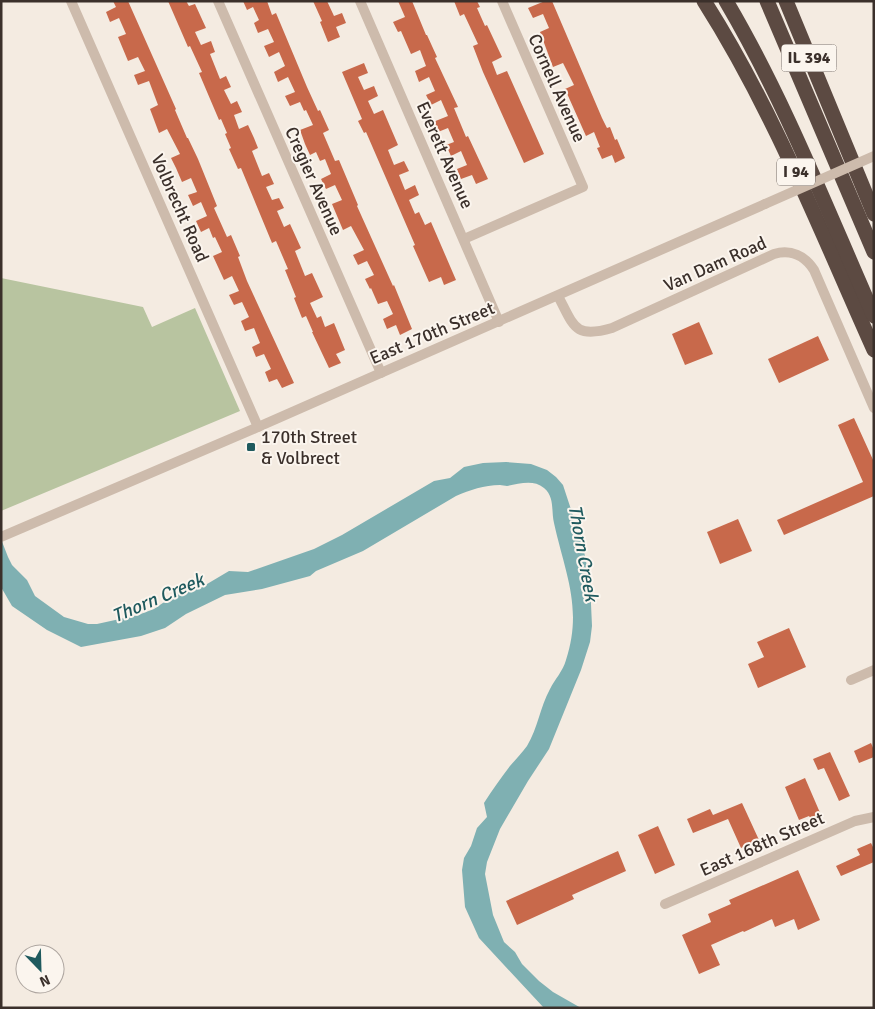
<svg xmlns="http://www.w3.org/2000/svg" width="875" height="1009" font-family="Signika,sans-serif">
  <style>
    .green { fill: #b8c4a0 }
    .water { fill: #7fb0b2 }
    .building { fill: #c8694b }
    .lines { fill: none; stroke-linecap: round; stroke-linejoin: round }
    .minor { stroke: #cdbbac; stroke-width: 10 }
    .highway { stroke: #5c4a42; stroke-width: 15 }
    .minor-bridge { stroke: #cdbbac; stroke-width: 10 }
    .poi-dot { fill: #1f5a5e; stroke: #fbf5ee; stroke-width: 2 }
    .labels { text-anchor: middle; dominant-baseline: central; stroke-width: 4; stroke-linejoin: round; paint-order: stroke }
    .shield { fill: #fbf5ee; stroke: #756b66; stroke-width: 1 }
    .shield-label { font-size: 16px; font-weight: bold; fill: #3b302b }
    .street-label { font-size: 18px; fill: #3b302b; stroke: #fbf5ee }
    .poi-label { font-size: 18px; fill: #3b302b; stroke: #fbf5ee; text-anchor: start }
    .water-label { font-size: 19px; font-style: italic; fill: #1f5a5e; stroke: #fbf5ee }
  </style>
  <rect width="100%" height="100%" fill="#f4ebe1"/>
  <path class="green" d="M1 278 143 307 152 327 195 308 240 411 1 511Z"/>
  <path class="water" d="M506 462 531 464 547 470 556 477 563 485 583 546 590 582 592 626 590 642 581 670 549 749 528 781 500 829 487 862 485 874 493 915 504 942 515 952 522 964 539 981 553 992 581 1008H544L479 938 465 907 462 870 464 858 471 846 477 828 487 817 484 803C492 790 501 778 510 766 516 759 522 753 527 746 538 728 540 707 550 689 555 679 563 671 566 660 583 608 565 573 554 523 551 511 555 497 544 488 533 479 519 484 507 486 505 486 502 485 500 485 484 485 470 490 456 496L363 551 316 571 310 576 262 589 225 595 186 614 165 628 141 636 81 647 47 630 12 606 1 587V539L8 557 12 565 27 580 35 596 64 617 88 624H97L138 615 154 609 179 592 187 588 202 587 229 571 248 572 314 549 342 535 434 481 450 478 464 467 483 463Z"/>
  <g class="building">
    <path d="M113 1H128L176 109 175 110 187 138H188L198 159 217 206 214 208 227 237 231 235 240 256 238 257 247 281 294 383 282 388 277 379 269 382 265 372 271 369 264 354 256 357 252 347 260 343 254 328 245 331 241 321 249 317 242 302 234 305 229 295 239 291 232 276 224 280 213 256 222 252 215 237 213 238 209 228 201 232 196 221 207 216 201 202 193 206 188 195 197 192 191 178 182 182 176 168 171 158 180 154 167 129 159 133 150 109 158 105 149 81 138 85 134 75 145 71 138 57 128 61 118 37 126 34 119 18 110 22 106 12 116 7Z"/>
    <path d="M168 1H186L189 6 195 4 206 28 195 32 201 45 211 41 215 52 210 54 220 79 226 76 231 87 224 90 231 104 237 101 242 112 234 115 239 129 248 125 254 138 258 148 252 151 262 176 269 173 274 184 266 187 272 200 279 198 284 208 277 211 284 227 290 224 301 248 295 251 305 276 312 273 323 297 310 303 317 318 321 316 325 327 334 323 345 350 336 354 341 363 329 368 312 332H313L306 316 302 318 294 298 296 297 285 270 288 269 276 241 272 243 241 168 238 169 229 149 231 148 225 134 227 133 221 119 219 120 199 73 202 72 190 46 188 47Z"/>
    <path d="M243 1H267L272 15 276 13 307 87 318 111 320 110 329 130 323 133 335 161 339 160 358 205 357 206 393 286 394 285 412 329 400 335 396 325 387 329 383 319 393 314 387 301 378 304 371 288 370 289 365 279 374 275 367 261 358 265 353 255 364 250 351 226 343 230 332 204 342 200 335 185 326 189 321 179 331 174 325 159 320 161 316 152 310 155 305 144 300 130 313 125 306 110 304 111 300 102 290 106 285 96 295 92 288 77 278 82 274 72 285 66 279 52 269 57 264 46 274 42 268 29 258 33 254 23 259 20 253 7 247 10Z"/>
    <path d="M313 1H327L334 16 342 13 346 23 336 27 340 37 328 42 320 22 322 21Z"/>
    <path d="M398 1H412L426 35H427L437 57 435 58 458 107 454 108 466 137 468 136 488 179 476 184 472 175 461 179 457 169 467 165 461 151 451 156 446 145 454 142 448 128 438 132 433 122 448 116 441 100 431 105 426 95 435 91 429 77 419 82 415 71 426 66 420 50 411 54 401 31 398 32 393 22 405 17Z"/>
    <path d="M454 1H477L480 7 477 8 485 26 487 25 502 57 492 62 497 75 507 71 544 154 524 163 483 72 473 46 478 44 464 14 460 16Z"/>
    <path d="M545 1H552L602 118 607 128 610 127 615 140 617 139 625 158 615 163 612 155 602 159 597 148 600 147 594 132 586 136 565 89 574 85 563 63 553 67 540 32 549 28 543 14 533 18 528 8Z"/>
    <path d="M364 63 368 73 358 77 364 90 374 86 378 96 368 101 374 114 383 110 398 145 388 150 394 165 404 161 409 171 399 175 405 190 415 185 419 195 409 200 415 214 419 212 425 225 431 222 456 280 444 285 441 277 429 282 413 246 415 245 366 132 364 133 358 121 362 119 342 72Z"/>
    <path d="M699 322 713 354 685 365 672 334Z"/>
    <path d="M818 336 829 360 779 383 768 359Z"/>
    <path d="M854 418 874 462V496L784 535 777 520 863 482 838 425Z"/>
    <path d="M738 519 752 551 720 564 707 532Z"/>
    <path d="M789 628 806 667 758 688 748 664 764 657 757 642Z"/>
    <path d="M871 743 874 750V757L859 763 854 751Z"/>
    <path d="M830 752 850 796 839 801 824 768 818 770 813 759Z"/>
    <path d="M805 778 821 815 811 819 809 816 799 820 785 787Z"/>
    <path d="M742 803 759 840 741 848 728 819 693 833 687 819 710 809 713 815Z"/>
    <path d="M658 826 675 865 655 874 638 835Z"/>
    <path d="M871 843 874 849V862L841 876 836 866 860 855 857 849Z"/>
    <path d="M618 851 626 871 572 895 574 899 517 925 506 901Z"/>
    <path d="M798 870 820 920 798 930 794 919 775 927 772 919 744 932 743 931 711 945 720 965 699 974 682 935 711 922 708 914 731 904 729 900Z"/>
  </g>
  <g class="lines">
    <g class="minor">
      <path d="M71 1 258 427"/>
      <path d="M218 1 381 373"/>
      <path d="M360 1 499 322"/>
      <path d="M464 239 583 187 502 1"/>
      <path d="M558 296C574 326 574 339 612 328L774 254C791 249 805 256 814 270L874 408"/>
      <path d="M1 537 258 427 765 204"/>
      <path d="M851 680 874 670"/>
      <path d="M665 904 855 821 874 817"/>
    </g>
    <g class="highway">
      <path d="M704 1C774 111 821 232 874 350"/>
      <path d="M726 1C785 101 827 210 874 316"/>
      <path d="M767 1 874 252"/>
      <path d="M786 1 874 214"/>
    </g>
    <path class="minor-bridge" d="M765 204 874 156"/>
  </g>
  <rect class="poi-dot" x="246" y="442" width="10" height="10" rx="2.5"/>
  <g class="labels">
    <g class="shield">
      <rect x="781.5" y="44.5" width="55" height="27" rx="4"/>
      <rect x="777" y="158.5" width="38" height="27" rx="4"/>
    </g>
    <g class="shield-label">
      <text x="809" y="58">IL 394</text>
      <text x="796" y="172">I 94</text>
    </g>
    <g class="street-label">
      <text transform="translate(557 88) rotate(66)">Cornell Avenue</text>
      <text transform="translate(445 155) rotate(66)">Everett Avenue</text>
      <text transform="translate(314 181) rotate(66)">Cregier Avenue</text>
      <text transform="translate(180 208) rotate(66)">Volbrecht Road</text>
      <text transform="translate(715 264) rotate(-24)">Van Dam Road</text>
      <text transform="translate(432 333) rotate(-23)">East 170th Street</text>
      <text transform="translate(762 844) rotate(-24)">East 168th Street</text>
    </g>
    <g class="poi-label">
      <text x="261" y="437">170th Street<tspan x="261" dy="21">&amp; Volbrect</tspan></text>
    </g>
    <g class="water-label">
      <text transform="translate(583 553) rotate(80)">Thorn Creek</text>
      <text transform="translate(158 598) rotate(-23)">Thorn Creek</text>
    </g>
  </g>
  <rect width="875" height="1009" fill="none" stroke="#3b302b" stroke-width="5"/>
  <g transform="translate(40 969) rotate(157)"><circle r="24" fill="#fbf5ee" stroke="#aea6a0"/>
  <path d="M0-4L9 19L0 12L-9 19Z" fill="#1f5a5e"/>
  <text y="-8" font-size="14" font-weight="bold" text-anchor="middle" fill="#3b302b">N</text>
  </g>
</svg>
